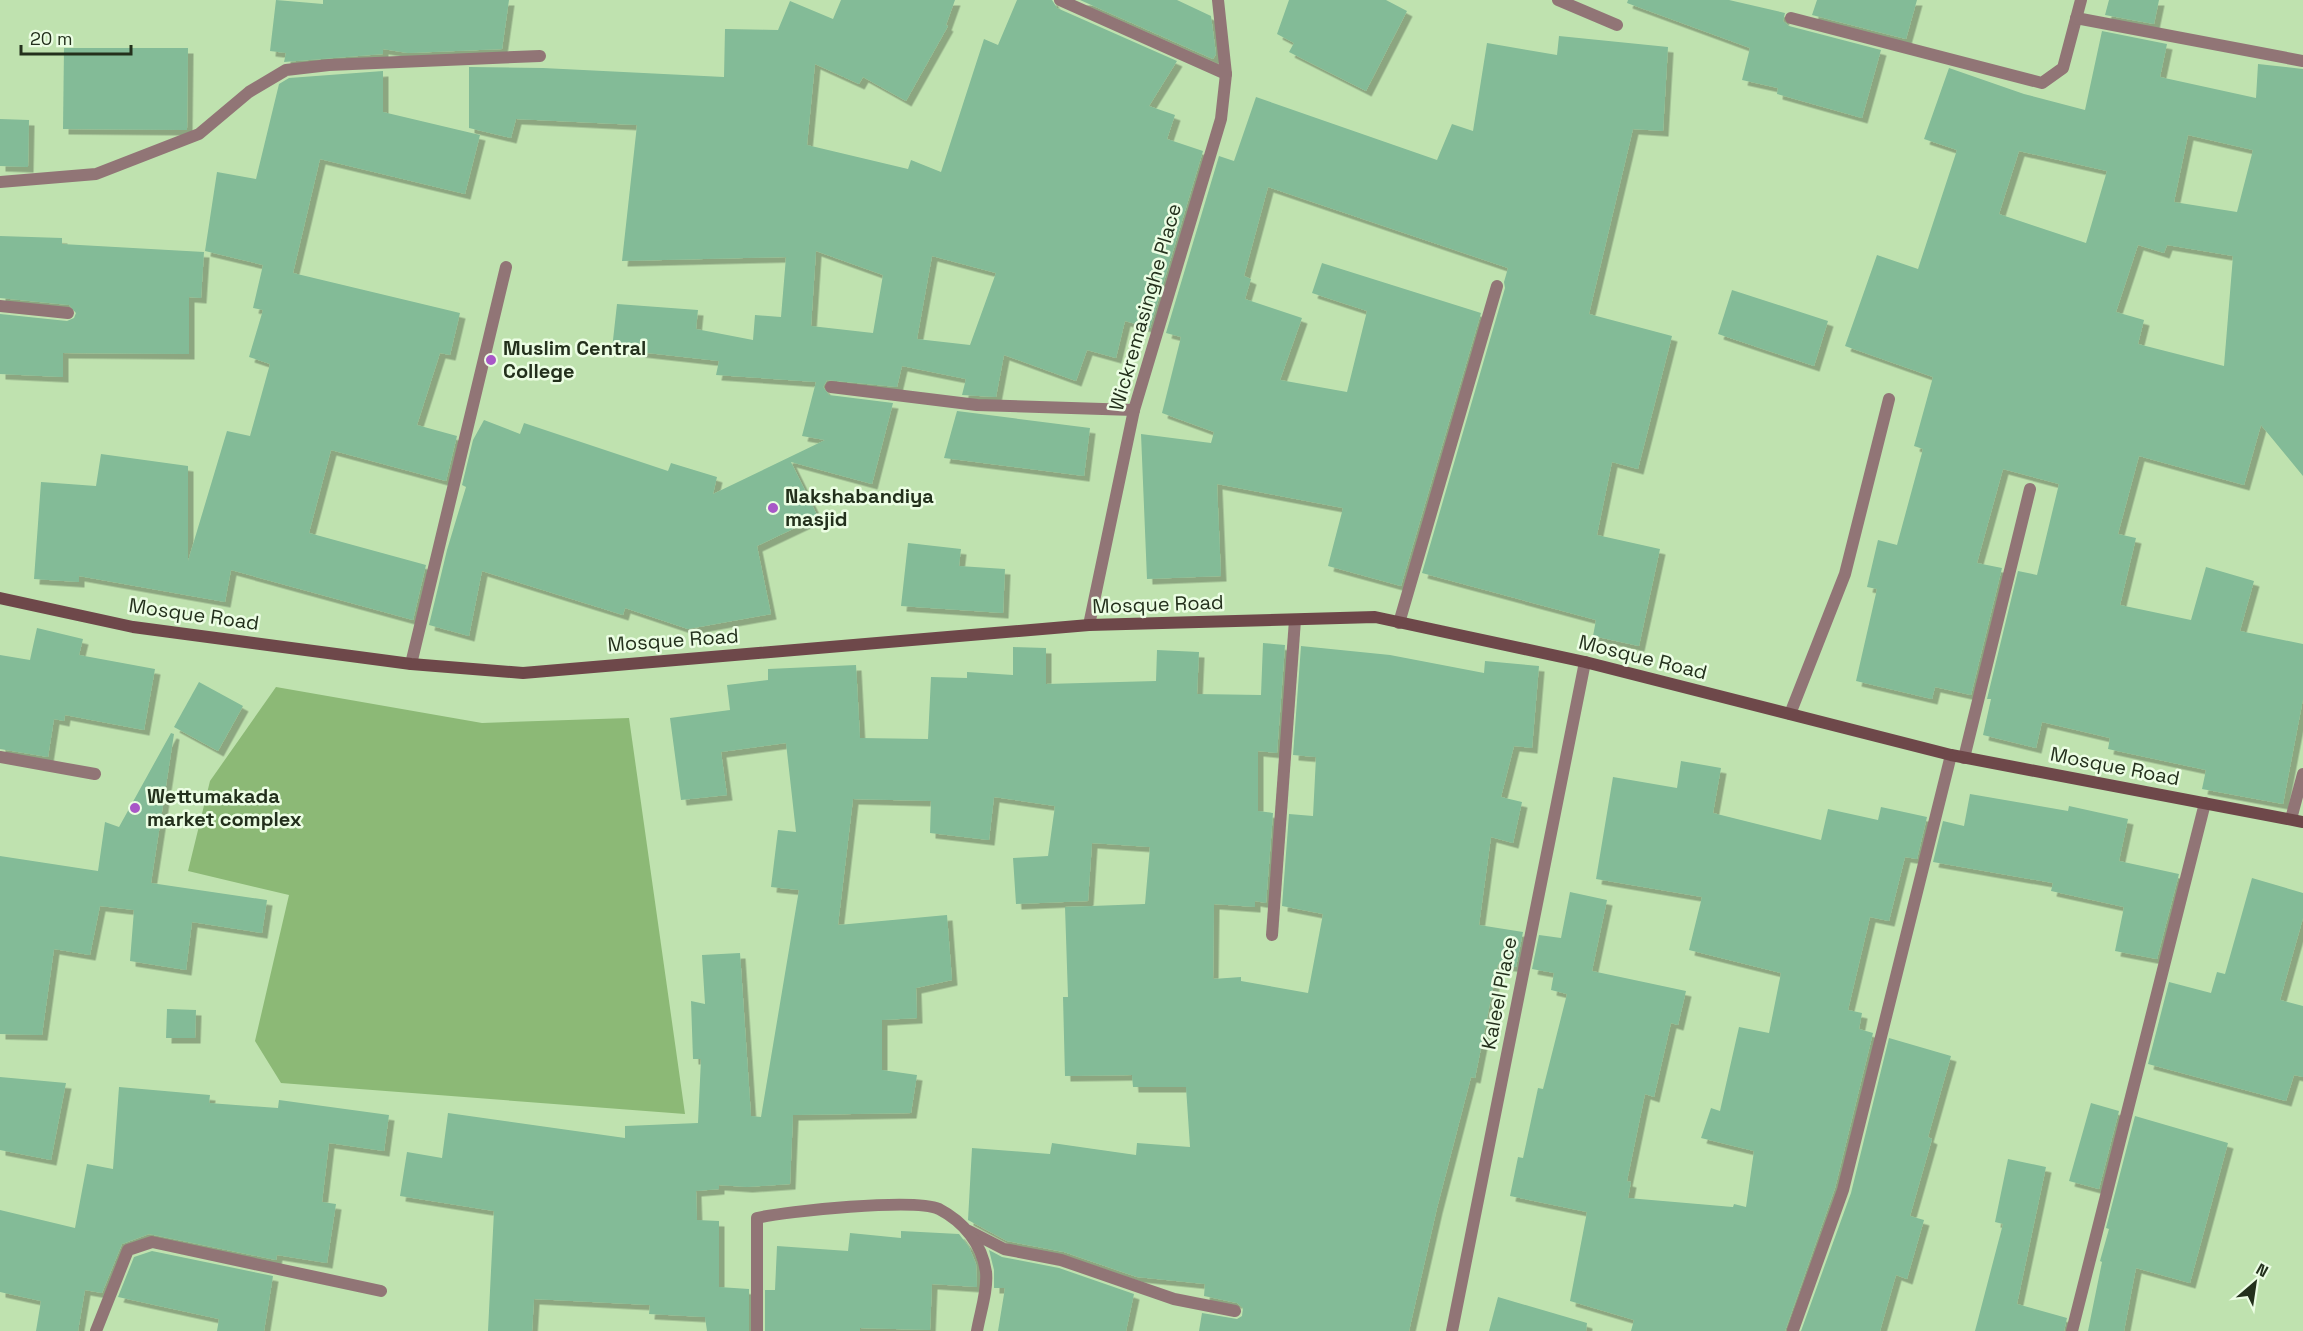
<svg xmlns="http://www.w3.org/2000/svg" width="2303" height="1331" font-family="'Space Grotesk',sans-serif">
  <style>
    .green { fill: #8cb976 }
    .building { fill: #83bb97; fill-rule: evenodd; filter: url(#shadow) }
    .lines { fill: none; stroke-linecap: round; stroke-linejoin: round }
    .lane { stroke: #917576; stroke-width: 12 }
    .street { stroke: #917576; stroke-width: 12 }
    .secondary { stroke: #6e484a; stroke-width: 12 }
    .poi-dot { fill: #a857c7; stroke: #ebfde3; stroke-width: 2 }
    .labels { text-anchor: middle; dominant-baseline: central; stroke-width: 5; stroke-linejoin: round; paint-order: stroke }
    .street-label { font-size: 20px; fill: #23301c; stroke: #ebfde3 }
    .poi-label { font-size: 20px; font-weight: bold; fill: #23301c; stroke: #ebfde3; text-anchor: start }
  </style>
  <defs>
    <filter id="shadow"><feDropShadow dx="5.5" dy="5.5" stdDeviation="0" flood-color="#0004"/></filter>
  </defs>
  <rect width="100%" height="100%" fill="#bfe2af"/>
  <path class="green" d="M276 687 482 723 629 718 685 1114 281 1083 255 1041 289 895 188 871 210 781Z"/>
  <g class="building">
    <path d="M276 0 323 4V0H509L502 49 408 53 383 49V54L284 62 286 53 270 51Z"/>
    <path d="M841 0H955L946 25 948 26 906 101 863 77 859 84 815 64 807 145 908 169 911 160 941 172 984 39 998 45 1017 0H1052L1057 8 1177 61 1149 106 1175 115 1167 139 1203 151 1150 328 1125 321 1116 358 1087 350 1076 381 1004 355 996 397 962 395 966 379 902 366 897 387 827 380 823 387 829 395 893 403 872 484 791 462 818 517 757 546 771 614 688 629 625 608 623 615 482 571 469 636 429 625 447 550 466 487 462 485 473 440 484 420 520 434 524 423 668 471 671 463 717 477 713 494 825 440 802 436 816 382 716 375 719 361 612 349 617 304 698 310 696 329 753 340 755 315 781 317 786 257 622 261 637 125 516 119 511 138 469 128V67L543 68 724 77 725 29 778 30 790 1 833 19ZM816 251 883 275 873 333 811 326ZM932 256 996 273 970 345 917 339Z"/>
    <path d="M1080 0H1177L1211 16 1216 54 1213 59Z"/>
    <path d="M1289 0H1386L1407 11 1366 91 1289 52 1294 43 1277 34Z"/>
    <path d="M1628 0H1729L1785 13 1783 21 1789 26 1881 50 1862 118 1777 94 1778 88 1742 80 1750 48 1627 3Z"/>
    <path d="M1817 0H1917L1906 39 1812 15Z"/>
    <path d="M2109 0H2159L2154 24 2105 15Z"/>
    <path d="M2102 31 2167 44 2160 77 2256 98 2258 64 2303 69V476L2261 425 2244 485 2139 456 2118 534 2136 538 2120 605 2191 620 2206 567 2254 581 2240 631 2303 644V699L2283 804 2202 789 2206 770 2108 749 2110 738 2042 722 2036 748 1983 735 1991 699H1987L2018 571 2037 575 2059 484 2003 469 1977 563 2002 568 1971 695 1935 687 1932 699 1856 681 1877 589 1867 587 1878 540 1897 545 1923 449 1914 446 1933 377 1845 346 1877 255 1918 269 1957 150 1924 139 1949 68 2024 94 2085 110ZM2188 135 2253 150 2237 212 2174 202ZM2019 151 2107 171 2086 243 1999 214ZM2138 245 2164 253 2167 245 2233 256 2224 366 2138 344 2144 320 2116 312Z"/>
    <path d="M1559 36 1668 47 1663 131 1633 129 1589 314 1672 336 1638 469 1612 462 1597 535 1660 549 1639 646 1593 636 1596 620 1422 573 1505 288 1504 282 1508 268 1268 187 1244 276 1251 279 1245 299 1302 318 1280 380 1347 392 1367 311 1312 293 1322 263 1481 313 1401 586 1328 566 1343 508 1217 484 1221 576 1147 579 1141 434 1211 443 1214 432 1162 413 1181 337 1166 333 1219 156 1234 161 1256 97 1437 160 1452 124 1473 131 1487 43 1557 55Z"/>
    <path d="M64 48H188L187 130 63 129Z"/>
    <path d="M383 71V112L480 135 465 194 320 159 293 273 460 313 450 355 440 353 417 425 457 436 446 481 331 450 309 533 426 565 413 620 231 570 225 602 79 576V582L34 579 41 482 96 486 101 454 188 466V561L227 431 250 436 270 364 249 357 263 310 253 308 263 265 205 251 217 172 256 179 279 84 289 78Z"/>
    <path d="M0 119 29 120 28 167 0 166Z"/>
    <path d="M0 236 62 238V244L204 252 201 298 189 297V354L63 353V377L0 374V314L67 321 74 318 76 313 69 305 0 298Z"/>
    <path d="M1732 290 1828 321 1814 366 1718 334Z"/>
    <path d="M957 411 1090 428 1084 476 944 458Z"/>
    <path d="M908 543 961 549 959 566 1005 569 1003 613 901 606Z"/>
    <path d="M37 628 83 639 79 655 155 669 144 730 65 715 64 721 54 719 48 757 0 749V655L30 660Z"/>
    <path d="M1263 643 1285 645 1277 753 1258 751V811L1273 813 1266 903 1255 901V907L1214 904 1213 979 1241 977V981L1308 993 1323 914 1282 906 1289 814 1313 816 1316 757 1293 755 1301 646 1390 655 1484 673 1485 661 1539 666 1532 748 1514 746 1501 797 1522 802 1513 843 1491 837 1479 925 1523 932 1516 967 1498 964 1475 1078 1471 1077 1437 1208 1409 1331H1199L1202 1313 1237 1319 1242 1316 1243 1308 1237 1303 1204 1296 1205 1284 1137 1277 1064 1252 1007 1241 968 1220 972 1148 1050 1154 1052 1143 1136 1155 1137 1143 1190 1147 1186 1087H1133L1132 1075 1065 1076 1063 997H1068L1065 907 1145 904 1150 847 1092 843 1088 901 1016 904 1013 858 1048 856 1055 806 994 797 989 840 930 833 931 801 853 799 838 925 947 915 952 980 916 988 917 1018 882 1020V1070L917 1075 911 1113 793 1115 790 1184 747 1187 719 1185V1189L696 1191 697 1220 719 1221V1287L749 1289V1331H707L705 1317 649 1314 650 1305 534 1299 532 1331H488L494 1211 400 1196 407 1152 442 1158 448 1113 625 1138V1126L698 1123 701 1059H693L691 1001 705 1004 702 955 740 953 751 1116 761 1117 799 890 771 887 778 830 796 832 786 743 721 752 727 795 681 800 670 718 730 710 727 685 768 680V669L856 665 860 738 928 739 931 677 967 678V672L1013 675V647L1046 648V684L1156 681 1157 650 1199 652 1197 694 1261 695Z"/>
    <path d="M199 682 243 706 218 751 174 727Z"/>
    <path d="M171 733 174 734 151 883 267 900 262 933 192 922 186 970 130 961 134 910 100 906 90 955 54 949 42 1035 0 1034V856L98 871 105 822 119 827Z"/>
    <path d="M1681 761 1721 768 1713 813 1821 840 1828 809 1878 820 1881 807 1927 817 1917 859 1905 857 1889 921 1870 917 1848 1010 1862 1013 1859 1029 1873 1033 1835 1188 1785 1331H1631L1634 1320 1570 1301 1587 1212 1510 1196 1518 1157 1523 1158 1538 1088 1543 1089 1567 994 1551 990 1554 973 1532 969 1539 935 1561 938 1570 892 1607 900 1592 971 1686 991 1678 1025 1671 1023 1654 1097 1645 1094 1627 1181 1631 1182 1628 1198 1733 1207 1734 1204 1746 1207 1754 1151 1701 1138 1711 1108 1720 1111 1739 1027 1769 1033 1781 973 1689 950 1702 897 1596 879 1613 777 1677 788Z"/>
    <path d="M1970 794 2068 811 2069 806 2128 819 2119 861 2179 874 2157 959 2115 951 2124 907 2051 891 2053 883 1933 862 1943 821 1964 826Z"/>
    <path d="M2252 878 2303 893V918L2280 1000 2303 1006V1077L2294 1075 2286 1101 2148 1064 2169 982 2211 993 2217 972 2225 974Z"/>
    <path d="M167 1009 196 1010 195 1038H166Z"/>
    <path d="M1889 1038 1951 1056 1928 1137 1932 1139 1910 1216 1924 1220 1907 1279 1896 1275 1880 1331H1801L1851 1193Z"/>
    <path d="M0 1077 66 1083 51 1160 0 1150Z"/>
    <path d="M119 1087 210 1095 209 1103 278 1108 279 1100 389 1115 384 1151 329 1143 322 1202 336 1204 327 1263 277 1255 276 1260 149 1234 122 1244 102 1293 85 1290 78 1331H36L41 1301 0 1292V1210L75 1228 87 1164 113 1169Z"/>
    <path d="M2091 1103 2119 1111 2099 1189 2069 1181Z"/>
    <path d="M2135 1116 2228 1143 2190 1283 2136 1268 2124 1331H2088L2102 1262 2100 1261 2109 1229 2106 1228Z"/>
    <path d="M2008 1159 2046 1167 2017 1304 2067 1318 2064 1331H1975L2003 1224 1995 1222Z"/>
    <path d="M901 1231 959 1234 969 1247 976 1264 977 1287 932 1284 930 1330 860 1328V1331H765V1290H775L777 1246 848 1251 850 1233 901 1238Z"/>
    <path d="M989 1250 1002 1257 1059 1268 1134 1294 1126 1331H998L1005 1288H994V1270Z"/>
    <path d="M152 1251 273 1276 264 1331H217L219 1319 118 1297 134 1257Z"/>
    <path d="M1498 1297 1587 1323 1586 1331H1489Z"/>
  </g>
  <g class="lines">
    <g class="lane">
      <path d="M1060 0 1226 74"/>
      <path d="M0 306 68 313"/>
      <path d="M411 664 506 267"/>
      <path d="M0 757 95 774"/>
      <path d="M1272 935 1295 620"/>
    </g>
    <g class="street">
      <path d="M1558 0 1617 25"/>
      <path d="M1791 18 2042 83 2063 68 2081 0"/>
      <path d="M2076 18 2303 61"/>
      <path d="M0 182 96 174 199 134 249 92 286 70 329 65 540 56"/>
      <path d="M831 387 977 405 1134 410"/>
      <path d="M1399 623 1497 286"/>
      <path d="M1089 625 1134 410 1221 119 1226 74 1218 0"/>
      <path d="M1790 714 1845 574 1889 399"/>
      <path d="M1964 758 2030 489"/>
      <path d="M2291 819 2303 774"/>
      <path d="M969 1231 1004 1249 1061 1260 1174 1299 1235 1311"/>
      <path d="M1793 1330 1843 1190 1951 755"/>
      <path d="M96 1331 128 1250 152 1242 381 1291"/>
      <path d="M757 1331V1218C786 1211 915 1198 939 1209 964 1222 982 1244 986 1272 988 1290 980 1313 977 1331"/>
      <path d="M1452 1331 1585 662"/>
      <path d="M2072 1331 2205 803"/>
    </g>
    <path class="secondary" d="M0 598 133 627 411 664 523 673 1089 625 1375 617 1585 662 1951 755 2303 822"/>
  </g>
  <g class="poi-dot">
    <circle cx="491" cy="360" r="6"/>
    <circle cx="773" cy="508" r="6"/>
    <circle cx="135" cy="808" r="6"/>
  </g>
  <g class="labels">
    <g class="street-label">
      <text transform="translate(1145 307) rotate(-74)">Wickremasinghe Place</text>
      <text transform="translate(1158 604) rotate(-2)">Mosque Road</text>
      <text transform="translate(194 614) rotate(8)">Mosque Road</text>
      <text transform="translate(673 640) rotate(-4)">Mosque Road</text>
      <text transform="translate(1643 657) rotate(14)">Mosque Road</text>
      <text transform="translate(2115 766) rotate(11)">Mosque Road</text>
      <text transform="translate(1499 993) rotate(-79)">Kaleel Place</text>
    </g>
    <g class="poi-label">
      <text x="503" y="348">Muslim Central<tspan x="503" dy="23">College</tspan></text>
      <text x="785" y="496">Nakshabandiya<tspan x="785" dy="23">masjid</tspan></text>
      <text x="147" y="796">Wettumakada<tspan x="147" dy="23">market complex</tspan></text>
    </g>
  </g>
  <g transform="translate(2255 1283) rotate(29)" stroke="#ebfde3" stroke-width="4.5" paint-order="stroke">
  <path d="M0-4.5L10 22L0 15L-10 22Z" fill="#23301c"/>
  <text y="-9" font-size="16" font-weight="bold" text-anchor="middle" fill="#23301c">N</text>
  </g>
  <path d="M21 45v9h110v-9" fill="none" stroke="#23301c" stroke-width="3"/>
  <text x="30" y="45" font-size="18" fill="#23301c" stroke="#ebfde3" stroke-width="4.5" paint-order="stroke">20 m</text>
</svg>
